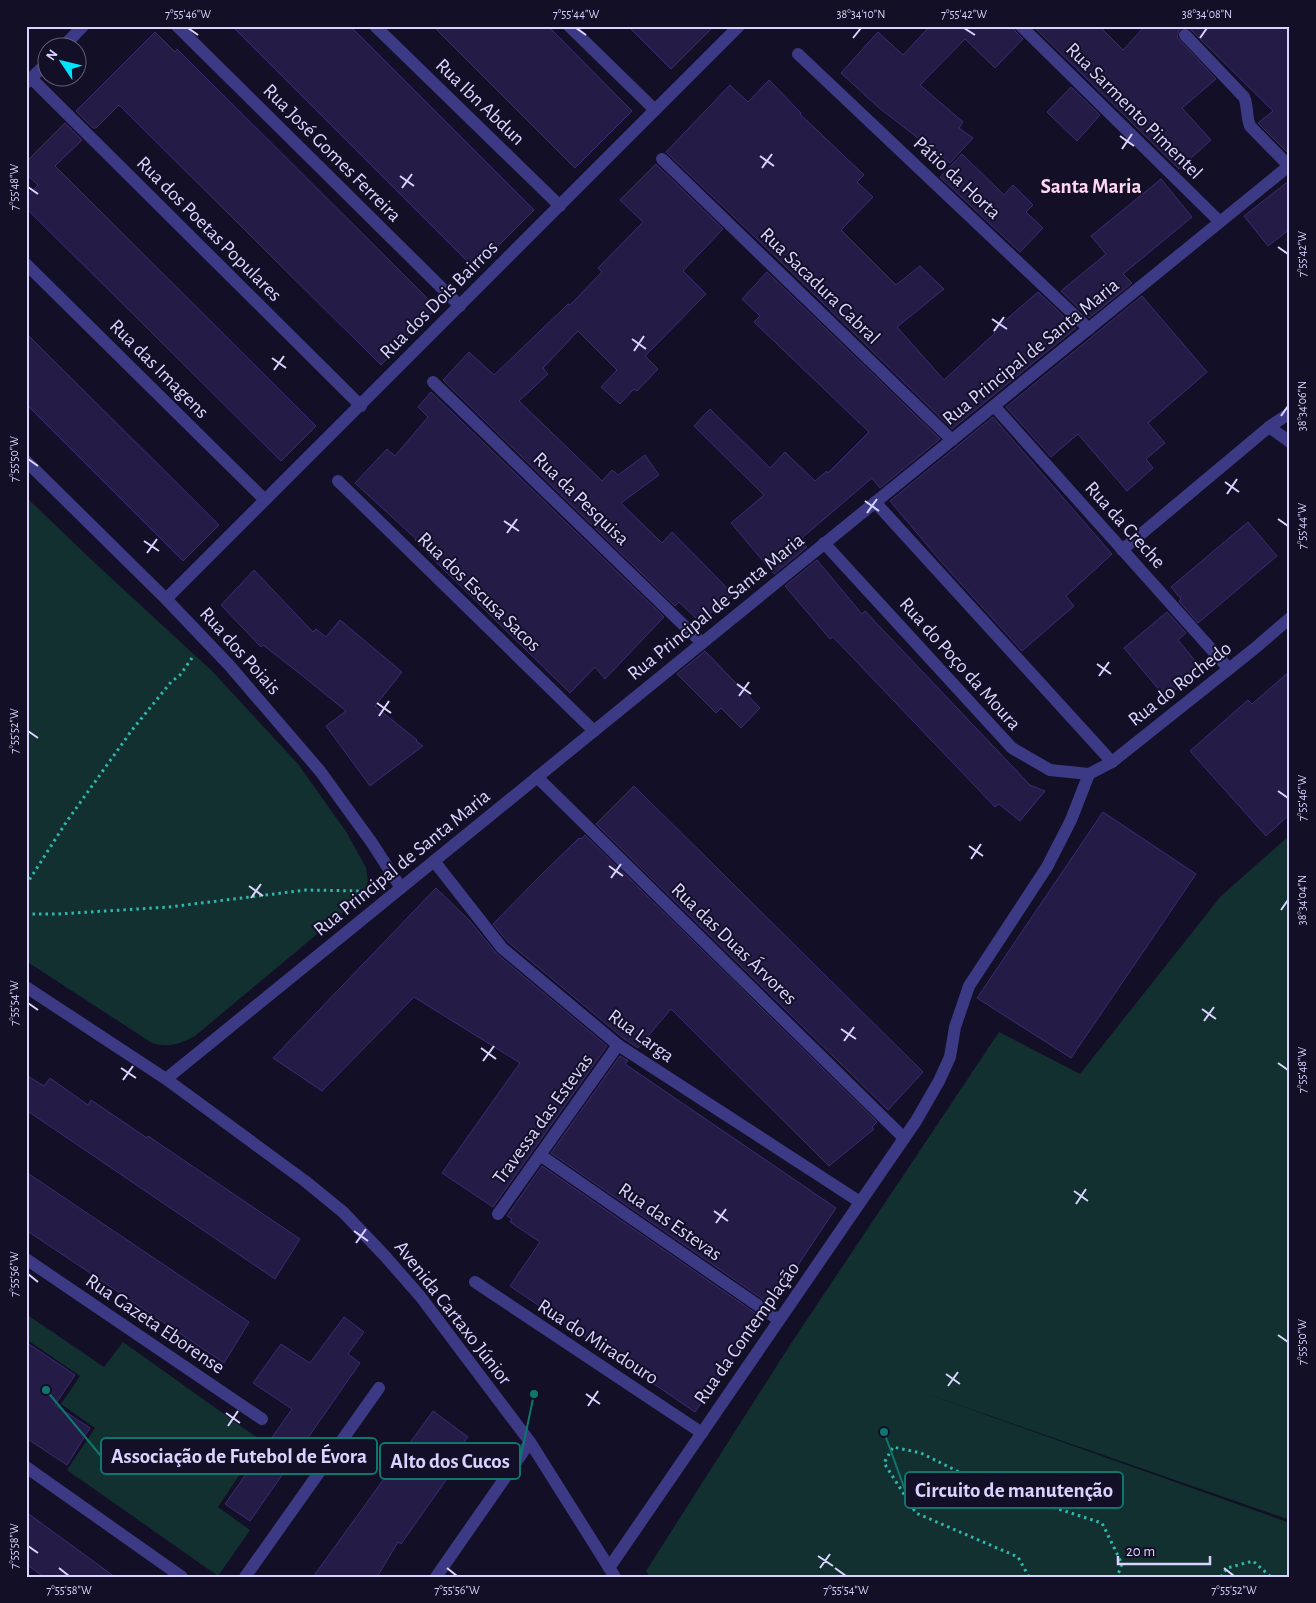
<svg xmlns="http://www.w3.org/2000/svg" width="1316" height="1603" font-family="'Alegreya Sans',sans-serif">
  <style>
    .green { fill: #12302f }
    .building { fill: #241b47; stroke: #3b2d73 }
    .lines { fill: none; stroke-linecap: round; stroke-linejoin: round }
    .path { stroke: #2fb8b0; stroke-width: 3; stroke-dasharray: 2.5 4; stroke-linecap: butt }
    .minor { stroke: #3d3a85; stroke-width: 12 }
    .ticks { fill: none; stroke: #d9d4ff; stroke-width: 2 }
    .labels { text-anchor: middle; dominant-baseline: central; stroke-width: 4; stroke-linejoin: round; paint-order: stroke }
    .street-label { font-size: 20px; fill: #d9d4ff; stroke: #130f26 }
    .neighbourhood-label { font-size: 21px; font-weight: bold; fill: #ffd6f0; stroke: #130f26 }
    .leader { fill: none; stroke: #0f766e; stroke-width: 2 }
    .callout-dot { fill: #0f766e; stroke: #130f26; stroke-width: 2 }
    .callout { fill: #130f26; stroke: #0f766e; stroke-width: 2 }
    .callout-label { font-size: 21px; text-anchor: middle; font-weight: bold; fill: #d9d4ff }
    .neatline { fill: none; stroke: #d9d4ff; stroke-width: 2 }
    .ticks-label { font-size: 12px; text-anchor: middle; fill: #d9d4ff }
  </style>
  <rect width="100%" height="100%" fill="#130f26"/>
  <g class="green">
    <path d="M26 497 97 565 212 671 298 764 347 833 366 868 368 881 365 891 358 900 195 1036C180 1044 169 1048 152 1043L26 961Z"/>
    <path d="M1290 835V1520L922 1392 1290 1523V1577H650L646 1571 790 1345 999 1032 1080 1074 1221 896Z"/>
    <path d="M26 1314 104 1367 123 1342 262 1441 218 1507 250 1530 218 1576 67 1470 95 1428 61 1404 80 1376 26 1339Z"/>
  </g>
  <g class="building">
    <path d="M232 26H350L534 210 475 269Z"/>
    <path d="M433 26H548L632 111 575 168Z"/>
    <path d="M628 26H714L671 69Z"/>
    <path d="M930 26H1013L1015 31 1023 39 995 68 965 39 920 85 963 122 959 128 973 138 950 163 878 107 841 73 878 32 903 55Z"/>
    <path d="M1033 26H1099L1123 50 1145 26H1290V155L1258 123 1273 111 1188 27H1183L1179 30 1177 37 1216 79 1182 108 1211 140 1179 169Z"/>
    <path d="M155 32 175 52 177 49 437 308 381 365 119 105 96 128H93L76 111Z"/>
    <path d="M769 80 801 113 800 114 864 175 857 182 873 197 841 230 896 285 920 266 944 289 897 327 944 380 995 333 993 331 1038 292 1076 328 952 429 779 260 666 152 730 85 748 102Z"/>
    <path d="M1071 87 1100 115 1077 141 1047 112Z"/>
    <path d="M65 123 82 140 55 166 316 426 281 461 26 208V197L38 185 26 174V162Z"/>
    <path d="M962 154 1004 195 1013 185 1033 205 1026 212 1043 228 1020 252 940 177Z"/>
    <path d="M656 164 723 229 683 271 706 294 645 356 658 369 637 391 634 389 620 404 601 387 617 370 578 331 543 368 548 374 519 401 602 481 612 470 618 475 645 455 659 475 621 503 662 543 672 532 733 594 700 622 679 602 675 606 443 380 469 352 494 375 563 309 568 304 570 305 602 272 598 268 643 222 620 200Z"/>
    <path d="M1161 179 1192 217 1123 274 1132 283 1089 318 1061 291 1106 254 1091 236Z"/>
    <path d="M1290 180V229L1268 246 1244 216Z"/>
    <path d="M767 272 940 439 880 488 872 478 803 537 801 540 807 547 774 574 731 523 764 495 694 426 710 409 770 468 785 452 815 481 827 471 828 473 869 432 754 322 760 316 742 299Z"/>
    <path d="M1142 296 1207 372 1148 423 1165 443 1146 459 1153 468 1127 491 1078 434 1051 457 1006 407Z"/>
    <path d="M26 333 219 525 183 561 26 404Z"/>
    <path d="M431 392 664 617 605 679 595 667 570 693 443 569 415 540 416 539 355 483 387 449 395 456 428 417 418 407Z"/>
    <path d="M993 417 1112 554 1066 596 1074 606 1022 651 943 564 890 501Z"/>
    <path d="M1248 522 1277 556 1198 623 1179 601 1181 599 1171 587Z"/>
    <path d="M817 560 862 614 865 611 1030 785 1045 791 1020 821 999 804 995 807 833 637 830 639 785 586Z"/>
    <path d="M254 570 313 632 316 629 326 637 340 620 402 672 375 706 417 740 416 741 423 746 370 786 326 726 346 711 299 673 263 645 261 647 221 605Z"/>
    <path d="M1167 612 1186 633 1178 640 1201 668 1166 698 1124 648Z"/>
    <path d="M705 651 760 708 741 728 721 708 716 713 677 674Z"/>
    <path d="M1290 671V814L1266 836 1190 751 1248 700 1252 704Z"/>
    <path d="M634 786 923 1072 888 1110 596 824Z"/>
    <path d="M1103 812 1196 874 1071 1058 977 998Z"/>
    <path d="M585 835 877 1122 872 1127 874 1129 829 1166 671 1009 638 1048 623 1038 508 942 493 924 539 877 579 838 581 839Z"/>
    <path d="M436 888 470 921 497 954 607 1046 493 1207 442 1173 520 1063 414 997 322 1091 273 1058Z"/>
    <path d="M620 1056 628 1061 625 1064 836 1208 774 1301 773 1300 770 1304 551 1153Z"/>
    <path d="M26 1075 44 1086 50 1078 88 1105 91 1100 147 1138 148 1136 300 1239 275 1279 26 1110Z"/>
    <path d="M542 1166 761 1317 695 1412 510 1286 540 1242 510 1222 512 1219 507 1216Z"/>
    <path d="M26 1172 249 1322 224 1363 26 1230Z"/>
    <path d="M344 1317 364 1332 348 1354 360 1363 250 1521 225 1504 292 1409 253 1383 281 1344 310 1363Z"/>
    <path d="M26 1342 75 1375 55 1405 90 1428 67 1465 26 1438Z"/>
    <path d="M433 1411 468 1437 457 1451 463 1456 401 1544 398 1542 377 1577H313Z"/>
    <path d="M26 1512 115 1577H44L26 1564Z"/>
  </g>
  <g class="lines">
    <g class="path">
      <path d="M26 885 67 821 132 730 171 682 180 675 192 658"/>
      <path d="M26 914H58L169 907 306 890 362 891"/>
      <path d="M1029 1577 1018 1557 916 1513 884 1463 893 1447 921 1453 987 1486 1102 1523 1122 1564 1117 1577"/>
      <path d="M1221 1577 1227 1568 1253 1561 1271 1577"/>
    </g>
    <g class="minor">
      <path d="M177 26 460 306"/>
      <path d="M375 26 560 206"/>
      <path d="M569 26 655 110"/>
      <path d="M1021 26 1220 222"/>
      <path d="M1185 35 1244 97C1248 106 1246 116 1250 126L1289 166"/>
      <path d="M62 48 83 26"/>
      <path d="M798 54 1089 329"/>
      <path d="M31 78 361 406"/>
      <path d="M26 83 48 62"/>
      <path d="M662 159 952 440"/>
      <path d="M26 264 265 500"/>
      <path d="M433 382 702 643"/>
      <path d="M994 406 1229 669"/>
      <path d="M1269 427 1290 442"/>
      <path d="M26 461 166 599 229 665 320 771 372 843 401 888"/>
      <path d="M338 481 594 731"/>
      <path d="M875 502 1112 762"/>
      <path d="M824 543 1012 748 1050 770 1089 774"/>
      <path d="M1122 550 1269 427 1290 413"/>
      <path d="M166 599 739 26"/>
      <path d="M1089 774 1112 762 1254 649 1290 618"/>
      <path d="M537 777 904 1138"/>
      <path d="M434 861 502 948 618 1045 860 1202"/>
      <path d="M26 987 166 1079 305 1181 343 1212 384 1255 420 1296 530 1442 615 1577"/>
      <path d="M166 1079 1290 165"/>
      <path d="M540 1155 779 1320"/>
      <path d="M498 1214 618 1045"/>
      <path d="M26 1259 262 1419"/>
      <path d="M475 1282 702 1433"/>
      <path d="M26 1467 182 1577"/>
      <path d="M609 1568 916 1121 939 1081 950 1057 955 1027 969 986 1047 867 1071 820 1089 774"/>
      <path d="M245 1577 379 1388"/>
      <path d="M436 1577 530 1442"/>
    </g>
  </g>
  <path class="ticks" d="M188 28 198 35M576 28 586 35M964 28 975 35M853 38 861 28M1200 38 1207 28M1120 136 1134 146M1122 149 1132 134M760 156 774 166M762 168 772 154M400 176 414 186M28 187 38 194M402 188 412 174M1278 247 1288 254M992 319 1007 329M994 331 1004 317M632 339 646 349M634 351 644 336M272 358 286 368M274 370 284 356M1281 416 1288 406M28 459 38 466M1225 482 1239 492M1227 494 1237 479M865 501 879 511M867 513 877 499M1278 519 1288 526M504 521 519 531M507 533 517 519M144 541 159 551M147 553 157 539M1097 664 1111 674M1099 676 1109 662M737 684 751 694M739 696 749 682M377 703 391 713M379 716 389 701M28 731 38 738M1278 791 1288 798M969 846 983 856M971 859 981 844M609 866 623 876M611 878 621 864M249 886 263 896M251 898 261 884M1281 910 1288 900M28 1003 38 1010M1202 1009 1216 1019M1204 1021 1214 1007M841 1029 856 1039M844 1041 854 1027M481 1048 496 1059M483 1061 494 1046M1278 1063 1288 1070M121 1068 136 1078M123 1080 133 1066M1074 1191 1088 1201M1076 1204 1086 1189M714 1211 728 1221M716 1223 726 1209M354 1231 368 1241M356 1243 366 1229M28 1274 38 1282M1278 1335 1288 1342M946 1374 960 1384M948 1386 958 1372M586 1394 600 1404M588 1406 598 1391M226 1413 240 1423M228 1426 238 1411M28 1546 38 1553M818 1556 833 1566M59 1568 69 1576M447 1568 457 1576M820 1568 830 1554M835 1568 846 1576M1224 1568 1234 1576"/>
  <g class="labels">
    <g class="street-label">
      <text transform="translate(480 102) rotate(44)">Rua Ibn Abdun</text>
      <text transform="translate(1134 111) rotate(45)">Rua Sarmento Pimentel</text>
      <text transform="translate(332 153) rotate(45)">Rua José Gomes Ferreira</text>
      <text transform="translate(957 178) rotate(43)">Pátio da Horta</text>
      <text transform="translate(209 229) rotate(45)">Rua dos Poetas Populares</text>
      <text transform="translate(820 286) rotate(44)">Rua Sacadura Cabral</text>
      <text transform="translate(439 300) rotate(-45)">Rua dos Dois Bairros</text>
      <text transform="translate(1031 352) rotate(-39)">Rua Principal de Santa Maria</text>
      <text transform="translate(159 369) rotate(45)">Rua das Imagens</text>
      <text transform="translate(581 499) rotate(44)">Rua da Pesquisa</text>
      <text transform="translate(1125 525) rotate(48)">Rua da Creche</text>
      <text transform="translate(479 592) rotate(44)">Rua dos Escusa Sacos</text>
      <text transform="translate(716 607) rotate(-39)">Rua Principal de Santa Maria</text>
      <text transform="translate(240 651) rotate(48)">Rua dos Poiais</text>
      <text transform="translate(960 664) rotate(48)">Rua do Poço da Moura</text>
      <text transform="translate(1180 684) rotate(-38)">Rua do Rochedo</text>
      <text transform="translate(402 863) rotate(-39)">Rua Principal de Santa Maria</text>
      <text transform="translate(734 944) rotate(44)">Rua das Duas Árvores</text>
      <text transform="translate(641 1036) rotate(36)">Rua Larga</text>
      <text transform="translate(543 1119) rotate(-54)">Travessa das Estevas</text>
      <text transform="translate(670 1222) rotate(35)">Rua das Estevas</text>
      <text transform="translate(453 1313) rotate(52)">Avenida Cartaxo Júnior</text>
      <text transform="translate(155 1324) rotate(34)">Rua Gazeta Eborense</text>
      <text transform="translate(747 1333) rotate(-55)">Rua da Contemplação</text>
      <text transform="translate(598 1342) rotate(33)">Rua do Miradouro</text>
    </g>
    <g class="neighbourhood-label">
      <text x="1091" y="186">Santa Maria</text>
    </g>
  </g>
  <path class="leader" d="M46 1390L101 1456M534 1394L520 1461M884 1432L905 1490"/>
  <g class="callout-dot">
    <circle cx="46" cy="1390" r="5"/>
    <circle cx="534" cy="1394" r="5"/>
    <circle cx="884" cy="1432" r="5"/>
  </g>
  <g class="callout">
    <rect x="101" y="1438" width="276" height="36" rx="5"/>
    <rect x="380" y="1443" width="140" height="36" rx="5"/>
    <rect x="905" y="1472" width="218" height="36" rx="5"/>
  </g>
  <g class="callout-label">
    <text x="239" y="1463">Associação de Futebol de Évora</text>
    <text x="450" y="1468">Alto dos Cucos</text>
    <text x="1014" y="1497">Circuito de manutenção</text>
  </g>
  <rect width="1316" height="1603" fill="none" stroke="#130f26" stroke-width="55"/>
  <g transform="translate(62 62) rotate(305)"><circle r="24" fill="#130f26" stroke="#625e7d"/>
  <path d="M0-4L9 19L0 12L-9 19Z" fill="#00e5ff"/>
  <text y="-8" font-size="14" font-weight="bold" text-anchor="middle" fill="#d9d4ff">N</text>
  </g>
  <path d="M1118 1556v8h92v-8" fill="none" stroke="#d9d4ff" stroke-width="2.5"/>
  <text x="1126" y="1556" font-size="15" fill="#d9d4ff" stroke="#130f26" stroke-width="4" paint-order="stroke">20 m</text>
  <rect x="28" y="28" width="1260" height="1548" class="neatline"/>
  <g class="ticks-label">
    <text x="188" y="18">7°55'46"W</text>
    <text x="576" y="18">7°55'44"W</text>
    <text x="861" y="18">38°34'10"N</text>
    <text x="964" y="18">7°55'42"W</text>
    <text x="1207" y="18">38°34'08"N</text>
    <text transform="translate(14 187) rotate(-90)" y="4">7°55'48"W</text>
    <text transform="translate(1302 254) rotate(-90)" y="4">7°55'42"W</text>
    <text transform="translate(1302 406) rotate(-90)" y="4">38°34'06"N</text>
    <text transform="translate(14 459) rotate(-90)" y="4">7°55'50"W</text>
    <text transform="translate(1302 526) rotate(-90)" y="4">7°55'44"W</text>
    <text transform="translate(14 731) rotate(-90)" y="4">7°55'52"W</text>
    <text transform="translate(1302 798) rotate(-90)" y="4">7°55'46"W</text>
    <text transform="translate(1302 900) rotate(-90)" y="4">38°34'04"N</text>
    <text transform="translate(14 1003) rotate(-90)" y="4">7°55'54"W</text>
    <text transform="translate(1302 1070) rotate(-90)" y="4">7°55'48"W</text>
    <text transform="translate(14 1274) rotate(-90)" y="4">7°55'56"W</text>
    <text transform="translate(1302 1342) rotate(-90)" y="4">7°55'50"W</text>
    <text transform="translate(14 1546) rotate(-90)" y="4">7°55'58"W</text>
    <text x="69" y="1594">7°55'58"W</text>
    <text x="457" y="1594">7°55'56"W</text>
    <text x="846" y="1594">7°55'54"W</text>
    <text x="1234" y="1594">7°55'52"W</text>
  </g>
</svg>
